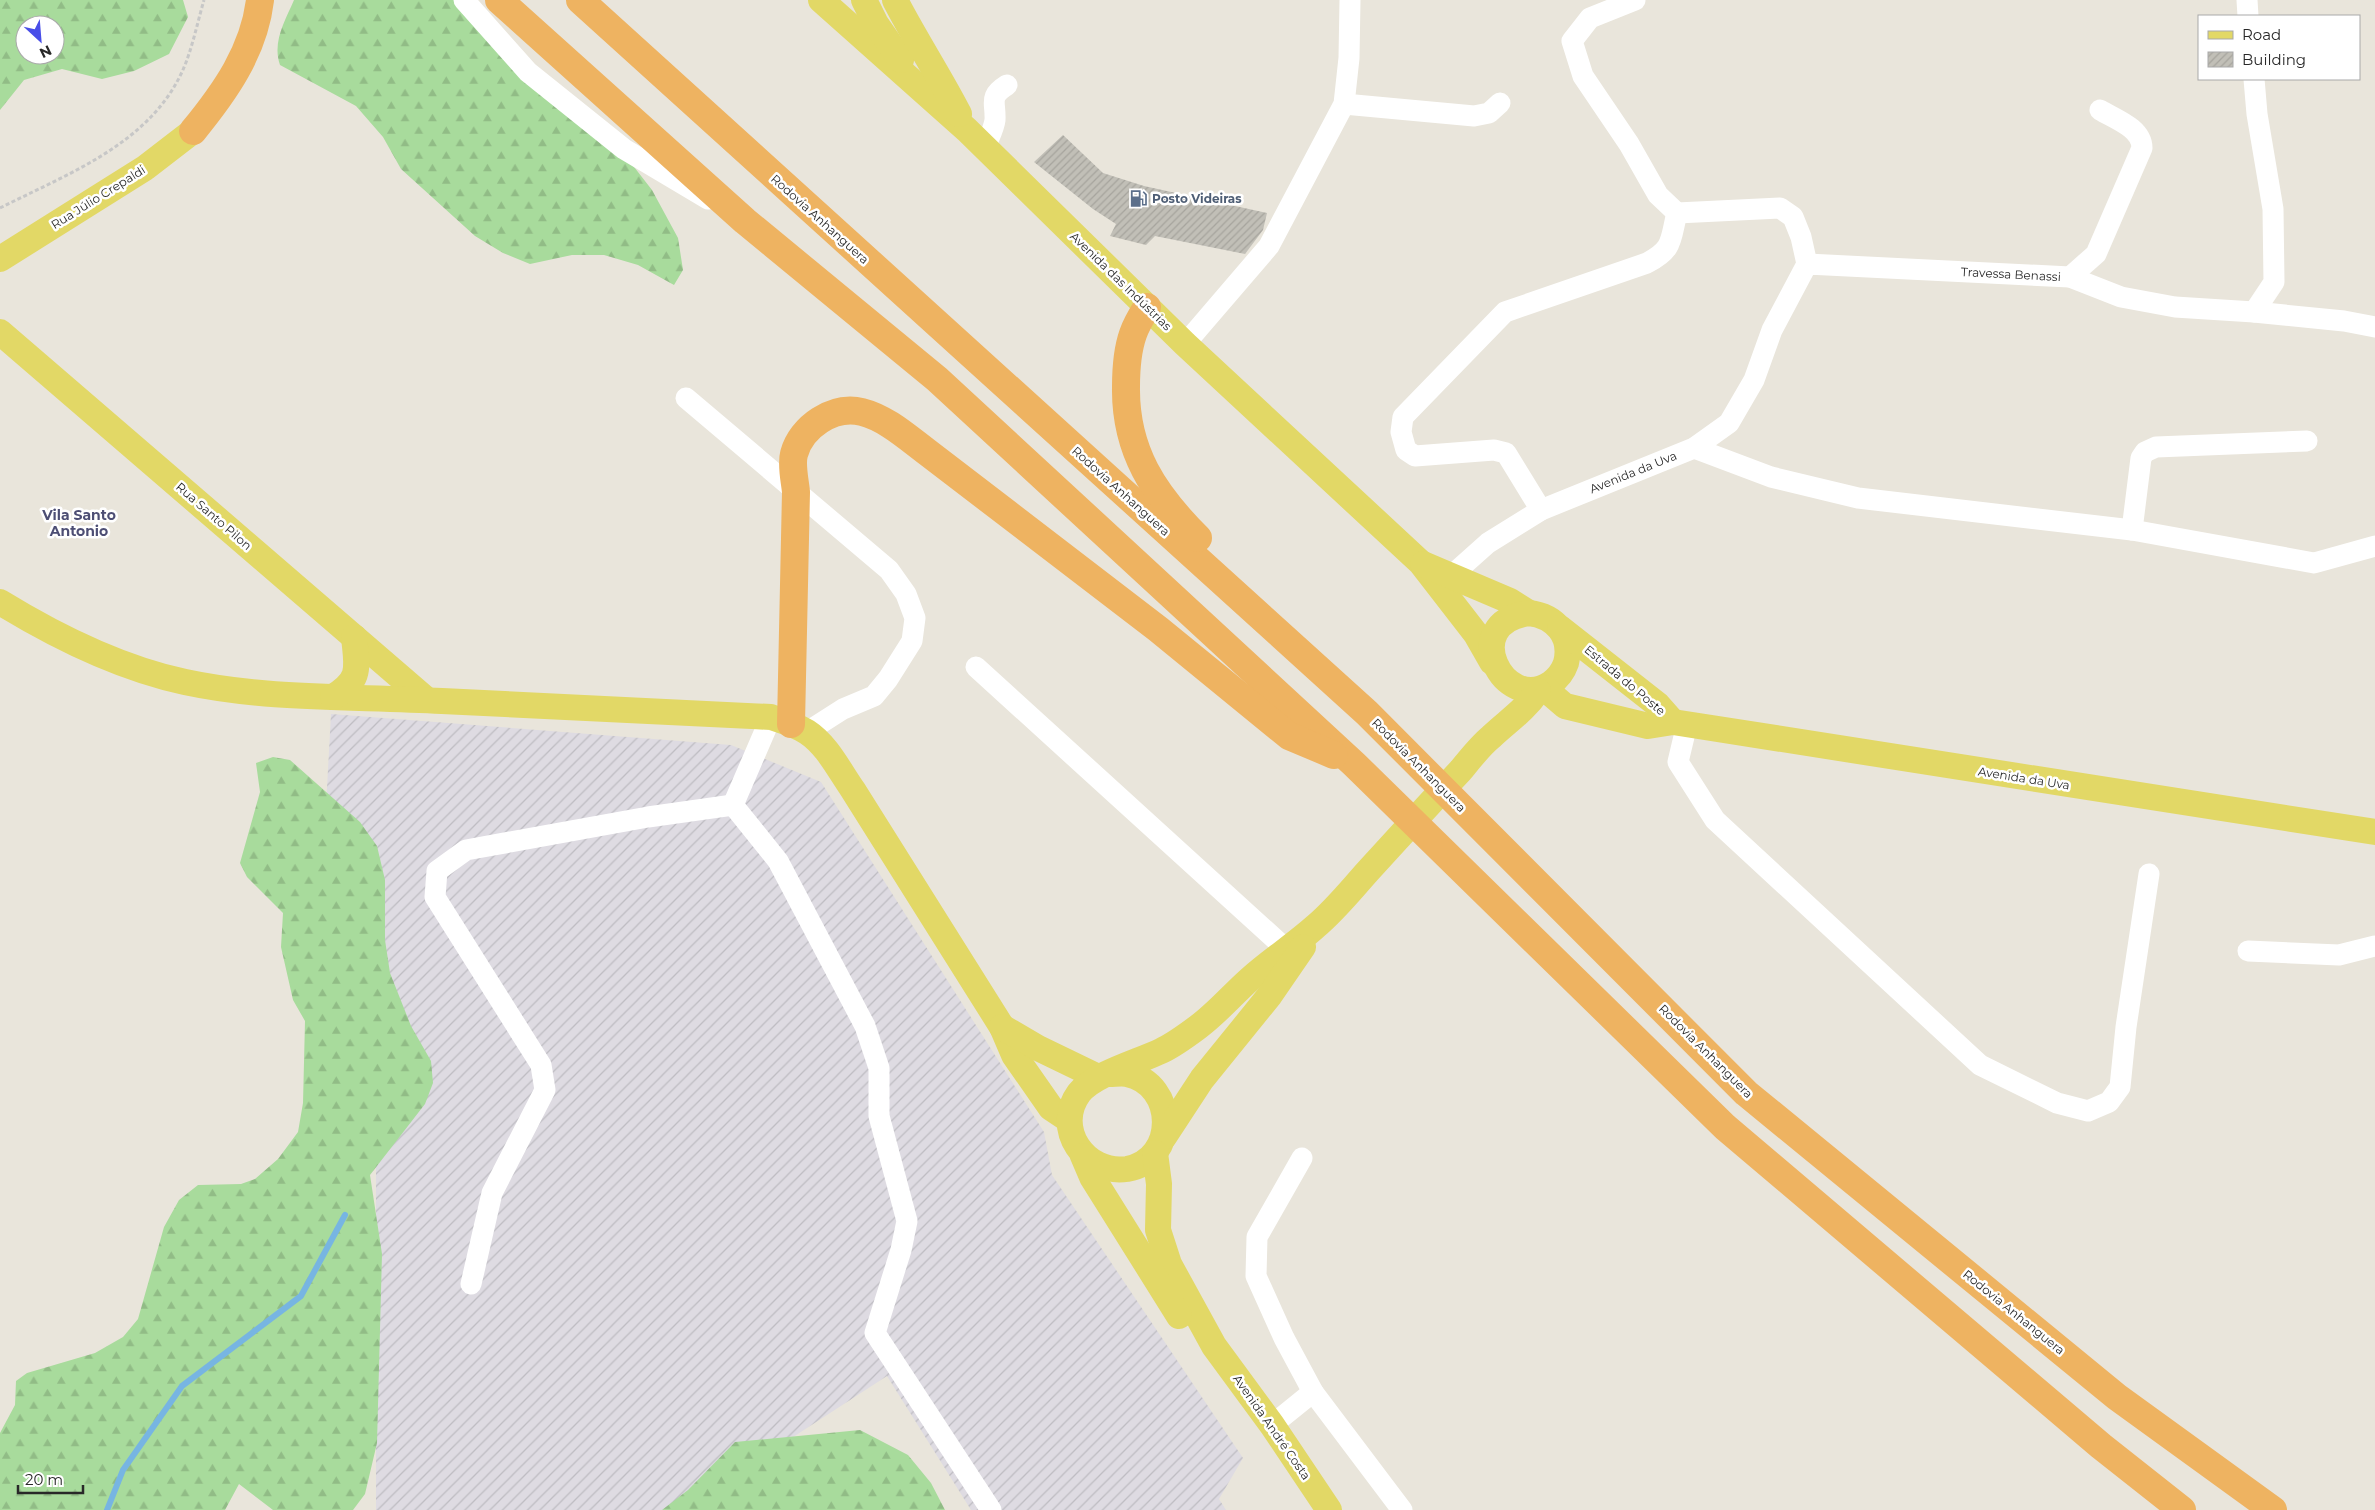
<svg xmlns="http://www.w3.org/2000/svg" width="2375" height="1510" font-family="Montserrat,sans-serif">
  <style>
    .industrial { fill: url(#industrial-furrows) }
    .forest { fill: url(#forest-firs); fill-rule: evenodd }
    .lines { fill: none; stroke-linecap: round; stroke-linejoin: round }
    .stream { stroke: #77b5e2; stroke-width: 6 }
    .building { fill: url(#building-hatch) }
    .path { stroke: #c7c7c7; stroke-width: 3; stroke-dasharray: 4 2.5; stroke-linecap: butt }
    .minor { stroke: #fff; stroke-width: 21 }
    .major { stroke: #e2d866; stroke-width: 26 }
    .highway { stroke: #eeb361; stroke-width: 28 }
    .labels { text-anchor: middle; dominant-baseline: central; stroke-width: 5; stroke-linejoin: round; paint-order: stroke }
    .street-label { font-size: 12px; fill: #282828; stroke: #fff }
    .service-label { font-size: 12px; font-weight: bold; fill: #4e5e75; stroke: #fff; text-anchor: start }
    .neighbourhood-label { font-size: 14px; font-weight: bold; fill: #4d4e74; stroke: #fff }
  </style>
  <defs>
    <pattern id="industrial-furrows" width="10" height="10" patternUnits="userSpaceOnUse" patternTransform="scale(1.25)"><rect width="10" height="10" fill="#dedbe2"/><path d="M-1 1l2-2M0 10L10 0M9 11l2-2" fill="none" stroke="#bebcc2"/></pattern>
    <pattern id="forest-firs" width="22" height="20" patternUnits="userSpaceOnUse" patternTransform="scale(1.25)"><rect width="22" height="20" fill="#a8db9c"/><path d="M5 1l3.5 6h-7zM16 11l3.5 6h-7z" fill="#91bc86"/></pattern>
    <pattern id="building-hatch" width="6" height="6" patternUnits="userSpaceOnUse" patternTransform="scale(1.25)"><rect width="6" height="6" fill="#c1bfb7"/><path d="M-1 1l2-2M0 6l6-6M5 7l2-2" fill="none" stroke="#a6a49d"/></pattern>
  </defs>
  <rect width="100%" height="100%" fill="#e9e5db"/>
  <path class="industrial" d="M331 714 731 745 821 782 1044 1132 1052 1175 1243 1458 1219 1499 1226 1510H971L887 1376 681 1510H376V1115L323 862Z"/>
  <g class="forest">
    <path d="M0 0H183L188 17 169 54 134 71 102 79 62 69 24 80 0 110ZM25 25H55V55H25Z"/>
    <path d="M294 0H464L624 154 652 190 678 238 683 270 674 285 638 265 604 255H572L530 264 503 253 475 236 401 169 383 137 356 106 280 65C272 42 285 21 294 0Z"/>
    <path d="M273 757 290 760 360 822 377 846 385 880V940L390 973 411 1026 431 1061 433 1083 425 1104 370 1175 382 1254 377 1443 365 1494 353 1510H273L239 1484 225 1510H0V1433L15 1405 16 1381 27 1373 95 1353 123 1337 138 1319 164 1227 179 1200 198 1185 241 1184 255 1179 278 1159 298 1132 303 1103 305 1021 293 1000 281 947 283 913 247 877 240 863 260 792 256 763Z"/>
    <path d="M860 1430 908 1455 931 1483 945 1510H662L688 1490 735 1442Z"/>
  </g>
  <g class="lines">
    <path class="stream" d="M107 1510 123 1470 182 1386 301 1296 345 1215"/>
  </g>
  <path class="building" d="M1063 135 1103 173 1144 186 1267 213 1263 230 1245 254 1155 236 1146 245 1110 236 1116 224 1093 209 1034 162Z"/>
  <g class="lines">
    <path class="path" d="M0 208C67 174 148 145 182 72 192 50 197 24 204 0"/>
    <g class="minor">
      <path d="M464 0 528 72 624 149 708 199"/>
      <path d="M1635 0 1590 18 1572 41 1583 76 1629 144 1658 195 1677 213 1780 208 1793 217 1801 237 1807 264"/>
      <path d="M2247 0 2248 16"/>
      <path d="M2254 79 2257 114 2273 209 2274 282 2254 312"/>
      <path d="M1344 104 1474 116 1489 113 1500 103"/>
      <path d="M985 148C988 139 994 129 995 120 996 102 988 97 1007 85"/>
      <path d="M2070 277 2096 254 2142 148C2142 128 2115 119 2100 110"/>
      <path d="M1185 344 1269 246 1344 104 1349 58 1350 0"/>
      <path d="M686 398 889 570 906 594 915 618 912 641 888 679 874 696 843 709 807 732"/>
      <path d="M1694 448 1771 477 1858 498 2132 530 2314 563 2375 546"/>
      <path d="M1541 510 1506 453 1494 450 1415 456 1406 450 1401 432 1403 417 1505 312 1647 263C1674 249 1670 240 1677 213"/>
      <path d="M2132 530 2141 458 2145 452 2156 447 2307 441"/>
      <path d="M1451 576 1488 543 1541 510 1694 448 1729 423 1754 380 1772 330 1807 264 2070 277 2121 297 2175 307 2254 312 2344 321 2375 327"/>
      <path d="M976 667 1287 950"/>
      <path d="M771 717 733 805 778 861 865 1026 879 1068V1116L907 1221 901 1250 875 1333 991 1510"/>
      <path d="M1687 724 1678 762 1715 820 1980 1065 2057 1103 2088 1111 2109 1102 2120 1087 2126 1027 2149 874"/>
      <path d="M2248 951 2339 955 2375 946"/>
      <path d="M1302 1158 1257 1237 1256 1276 1284 1338 1313 1392"/>
      <path d="M471 1284 492 1193 545 1090 541 1065 435 897 437 871 466 850 648 817 733 805"/>
      <path d="M1272 1425 1313 1392 1402 1510"/>
    </g>
    <g class="major">
      <path d="M821 0 967 130 1185 344 1421 563 1476 634 1492 662"/>
      <path d="M864 0 876 24 901 60"/>
      <path d="M895 0C915 39 939 75 959 114"/>
      <path d="M0 259 145 168 193 131"/>
      <path d="M0 332 427 700"/>
      <path d="M1423 564 1510 601 1529 613"/>
      <path d="M0 602C57 637 120 668 185 682 269 700 356 696 442 701 551 706 661 712 771 717 783 721 796 725 807 732 827 745 839 770 853 790L1002 1027 1014 1055 1051 1108 1069 1120"/>
      <path d="M1529 613C1555 616 1573 636 1566 663 1563 672 1557 679 1550 684 1504 714 1457 623 1529 613Z"/>
      <path d="M1560 628 1658 705 1673 722"/>
      <path d="M1544 688 1565 706 1648 726 1673 722 2375 832"/>
      <path d="M333 697C362 679 357 668 354 637"/>
      <path d="M1002 1027 1038 1048 1098 1077"/>
      <path d="M1110 1074C1115 1074 1122 1073 1127 1074 1177 1084 1178 1160 1127 1169 1085 1175 1053 1128 1079 1093 1094 1074 1138 1062 1161 1051 1174 1045 1186 1036 1198 1027 1217 1013 1233 994 1250 979 1271 960 1295 945 1316 926 1335 910 1351 890 1368 871 1399 837 1430 803 1461 770 1470 759 1480 746 1491 737 1509 720 1523 712 1538 691"/>
      <path d="M1164 1137 1202 1079 1270 995 1303 947"/>
      <path d="M1155 1153 1159 1184 1158 1230 1169 1264 1214 1346 1272 1425 1329 1510"/>
      <path d="M1083 1156 1092 1177 1179 1316"/>
    </g>
    <g class="highway">
      <path d="M499 0 745 221 937 379 1354 764 1725 1127 2101 1446 2182 1510"/>
      <path d="M580 0 1367 713 1746 1093 2117 1397 2273 1510"/>
      <path d="M193 131C225 92 254 51 260 0"/>
      <path d="M1147 307C1142 315 1136 325 1133 334 1127 351 1126 370 1126 387 1125 451 1154 494 1198 538"/>
      <path d="M791 724 796 492C795 481 791 465 794 454 801 427 833 405 862 412 886 418 907 437 927 452L1158 629 1289 736 1334 755"/>
    </g>
  </g>
  <defs>
    <symbol id="fuel-bare" viewBox="-9 -9 18 18"><path d="M-5.5-6h7V0h2V4h1.3V-2.5L3-4.5l.8-.8L6-3V5H2.5V1h-1V6h-7ZM-4.2-4.7v3.2H.2V-4.7Z" fill="#5c6f8a" stroke="#fff" stroke-width="2.5" paint-order="stroke"/></symbol>
  </defs>
  <g fill-rule="evenodd">
    <use href="#fuel-bare" x="1126" y="186" width="25" height="25"/>
  </g>
  <g class="labels">
    <g class="street-label">
      <text transform="translate(98 197) rotate(-32)">Rua Júlio Crepaldi</text>
      <text transform="translate(820 219) rotate(42)">Rodovia Anhanguera</text>
      <text transform="translate(2011 274) rotate(3)">Travessa Benassi</text>
      <text transform="translate(1121 281) rotate(44)">Avenida das Indústrias</text>
      <text transform="translate(1633 472) rotate(-22)">Avenida da Uva</text>
      <text transform="translate(1121 491) rotate(42)">Rodovia Anhanguera</text>
      <text transform="translate(214 516) rotate(41)">Rua Santo Pilon</text>
      <text transform="translate(1625 680) rotate(40)">Estrada do Poste</text>
      <text transform="translate(1419 765) rotate(45)">Rodovia Anhanguera</text>
      <text transform="translate(2024 778) rotate(9)">Avenida da Uva</text>
      <text transform="translate(1706 1051) rotate(45)">Rodovia Anhanguera</text>
      <text transform="translate(2014 1312) rotate(39)">Rodovia Anhanguera</text>
      <text transform="translate(1272 1427) rotate(55)">Avenida André Costa</text>
    </g>
    <g class="service-label">
      <text x="1152" y="198">Posto Videiras</text>
    </g>
    <g class="neighbourhood-label">
      <text x="79" y="515">Vila Santo<tspan x="79" dy="16">Antonio</tspan></text>
    </g>
  </g>
  <rect x="2198" y="15" width="162" height="65" fill="#ffffff" stroke="#a9a9a9"/>
  <rect x="2208" y="31" width="25" height="8" fill="#e2d866" stroke="#a9a9a9"/>
  <text x="2242" y="40" font-size="15" fill="#282828">Road</text>
  <rect x="2208" y="52" width="25" height="15" fill="url(#building-hatch)" stroke="#a9a9a9"/>
  <text x="2242" y="65" font-size="15" fill="#282828">Building</text>
  <g transform="translate(40 40) rotate(154)"><circle r="24" fill="#ffffff" stroke="#a9a9a9"/>
  <path d="M0-4L9 19L0 12L-9 19Z" fill="#494ee8"/>
  <text y="-8" font-size="14" font-weight="bold" text-anchor="middle" fill="#282828">N</text>
  </g>
  <path d="M18 1485v8h65v-8" fill="none" stroke="#282828" stroke-width="2.5"/>
  <text x="25" y="1485" font-size="15" fill="#282828" stroke="#ffffff" stroke-width="4" paint-order="stroke">20 m</text>
</svg>
